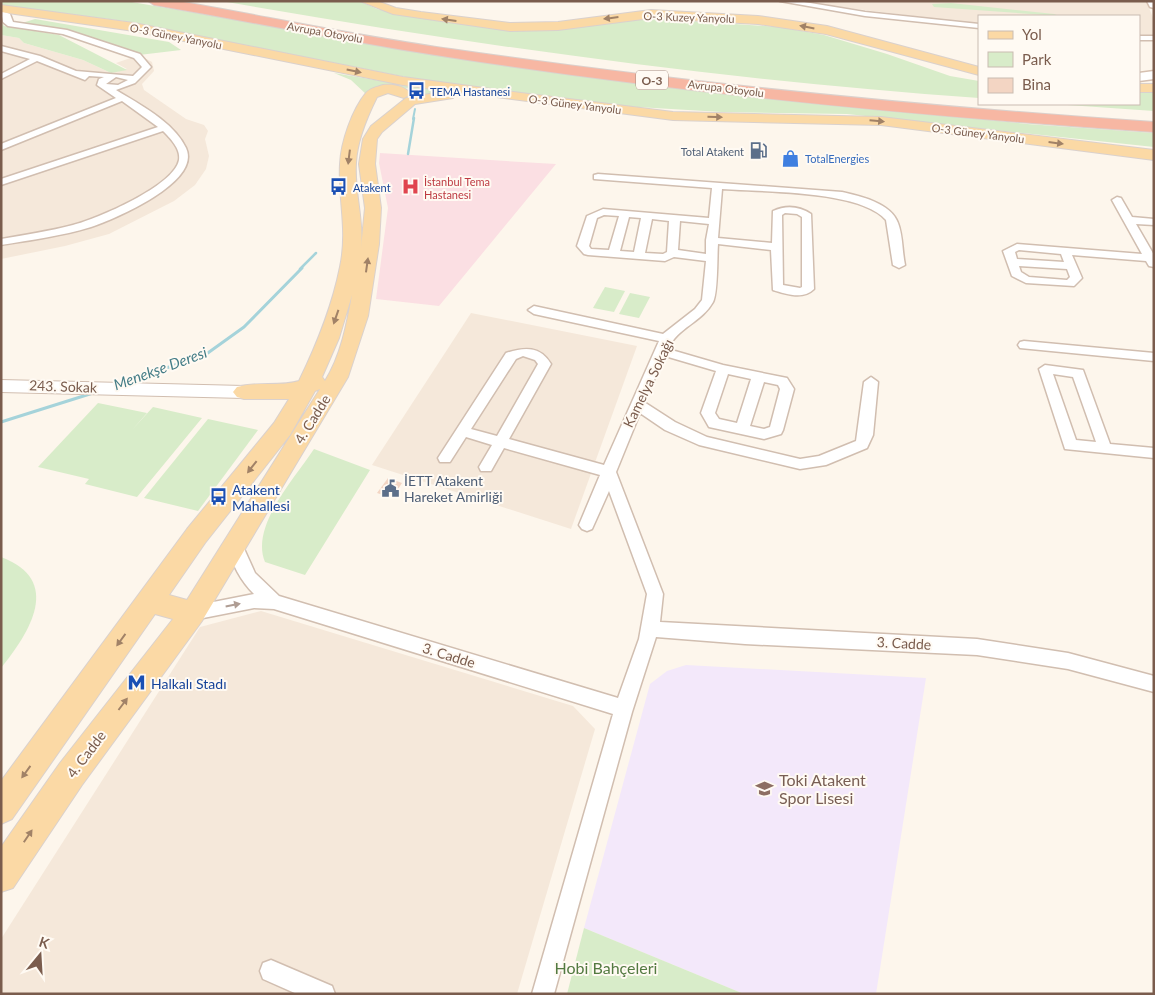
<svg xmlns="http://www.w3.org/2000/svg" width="1155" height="995" font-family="Lato,sans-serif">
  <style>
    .residential { fill: #f5e8da }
    .education { fill: #f3e8fa }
    .medical { fill: #fbdfe3 }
    .green { fill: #d8ecc9 }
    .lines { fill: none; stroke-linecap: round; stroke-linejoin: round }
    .stream-far2 { stroke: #a5d3da; stroke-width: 2 }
    .stream-far1 { stroke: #a5d3da; stroke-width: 2.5 }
    .stream { stroke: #a5d3da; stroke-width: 3 }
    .building { fill: #f3d5c3 }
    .minor-casing { stroke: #d1beb0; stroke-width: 3 }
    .tertiary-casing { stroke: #d1beb0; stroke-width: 2 }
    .secondary-casing { stroke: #d6c0b0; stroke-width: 3 }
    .primary-casing { stroke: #dad1cd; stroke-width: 2 }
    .motorway-casing { stroke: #dad1cd; stroke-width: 2 }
    .minor { fill: #fff; fill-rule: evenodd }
    .tertiary { fill: #fff; fill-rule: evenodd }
    .secondary { fill: #fff; fill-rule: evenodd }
    .primary { fill: #fbd9a5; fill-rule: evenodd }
    .motorway { fill: #f7b7a3; fill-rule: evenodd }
    .oneway { fill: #a18267 }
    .oneway2 { fill: #af9d94 }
    .labels { text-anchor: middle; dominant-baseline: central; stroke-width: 4; stroke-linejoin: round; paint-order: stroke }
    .far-street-label { font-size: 11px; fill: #7a5c4d; stroke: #fffaf3 }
    .far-transit-label { font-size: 11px; fill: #164399; stroke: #fffaf3; text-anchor: start }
    .far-service-label { font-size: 11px; fill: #4e5e75; stroke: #fffaf3; text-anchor: end }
    .far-shop-label { font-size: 11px; fill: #366cbe; stroke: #fffaf3; text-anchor: start }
    .far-health-label { font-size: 11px; fill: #be3a42; stroke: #fffaf3; text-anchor: start }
    .shield { fill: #fffaf3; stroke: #a28b7f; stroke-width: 1 }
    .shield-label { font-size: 12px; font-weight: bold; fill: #7a5c4d }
    .street-label { font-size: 14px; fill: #7a5c4d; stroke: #fffaf3 }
    .service-label { font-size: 14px; fill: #4e5e75; stroke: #fffaf3; text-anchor: start }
    .transit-label { font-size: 14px; fill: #164399; stroke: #fffaf3; text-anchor: start }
    .water-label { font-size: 15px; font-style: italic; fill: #437c86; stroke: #fffaf3 }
    .near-education-label { font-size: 16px; fill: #785e54; stroke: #fffaf3; text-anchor: start }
    .near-park-label { font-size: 16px; fill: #537a41; stroke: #fffaf3 }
  </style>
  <rect width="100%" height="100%" fill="#fdf6ec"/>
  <g class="residential">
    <path d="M791 1H1146L1154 20V35H1139V16H979V24Z"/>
    <path d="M1 35 19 38 24 43 83 60 111 73 127 69 116 63 139 55 152 62 154 71 142 84 144 90 186 119 204 125 208 131 205 139 209 156 206 169 195 185 174 201 109 234 65 246 1 259Z"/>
    <path d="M471 313 637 346 571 529 372 465Z"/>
    <path d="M261 611 573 706 595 729 517 994H1V939L200 627Z"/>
  </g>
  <path class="education" d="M686 665 926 678 876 994H744L584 928 650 684 667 671Z"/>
  <path class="medical" d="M380 153 521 162 556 164 439 306 376 299 388 208 379 163Z"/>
  <g class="green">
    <path d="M1 1H126L456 58 637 83 1027 124 1154 133V147L847 114 722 112 620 106 411 78 124 21 1 5Z"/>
    <path d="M221 1H359L377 9 403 15 523 31 554 30 631 19H660L779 27 824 35 887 54 950 76 979 81V98C724 80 472 45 221 1Z"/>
    <path d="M951 3 1054 14 1059 16 934 7 932 4Z"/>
    <path d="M35 19 169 42 181 50 139 55 79 33 22 23Z"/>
    <path d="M1 22 4 26 59 35 127 70 111 73 83 60 24 43 19 38 1 35Z"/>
    <path d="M334 73 446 92 408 100 414 93 411 89 394 86 367 95 351 80Z"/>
    <path d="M1139 92H1154V111L1053 104H1139Z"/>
    <path d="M605 287 625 291 614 312 593 308Z"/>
    <path d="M630 293 650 297 639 318 619 314Z"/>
    <path d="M98 403 147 413 132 430 153 407 202 418 137 497 85 484 89 479 38 467Z"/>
    <path d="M208 419 258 430 198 511 144 498Z"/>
    <path d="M314 449 370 470 305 575 265 562C250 526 295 478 314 449Z"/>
    <path d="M1 557C63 580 30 632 1 668Z"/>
    <path d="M584 928 744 994H567Z"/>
  </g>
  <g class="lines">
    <path class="stream-far2" d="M413 119 415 109"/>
    <g class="stream-far1">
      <path d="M408 154 414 118"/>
      <path d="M300 269 316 253"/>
    </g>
    <g class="stream">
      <path d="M118 384 205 355 244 327 302 268"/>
      <path d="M1 422 93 393"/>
    </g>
  </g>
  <path class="building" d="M388 478 402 483 392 498 377 493Z"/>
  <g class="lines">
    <defs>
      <g id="minor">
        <path d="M780 1H798L865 12 979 24V28L865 16Z"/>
        <path d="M1 11 10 14 13 22 67 30 140 54 151 67 135 83 116 90C139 104 174 122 186 148 202 182 115 219 91 227 62 236 31 240 1 245V239C25 235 50 231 73 225 97 219 174 186 179 160 181 149 170 138 163 131L1 185V179L158 127 122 101 1 150V144L116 98 97 85 99 79 104 77 89 76 85 80 37 61 1 79V74L30 59 1 51V46L40 56 76 71 133 76 142 67 134 58 63 34 8 26 3 22ZM116 77 128 80 118 85 106 84Z"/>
        <rect x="1139" y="36" width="15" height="4"/>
        <path d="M598 174 842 192C860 196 891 203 898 223 903 236 902 251 905 265L899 268 893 265 886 220C860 190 762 192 722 189L718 238 772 243 773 211C786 205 799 206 811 214L814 289C803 300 786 294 773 290L771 250 718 244C717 256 718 293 713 302 702 322 677 328 668 349L723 365 787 378 794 389 783 430 781 434 764 439 709 427 701 413 716 371 665 356 644 402 675 422 707 437 800 459 819 456 856 441 864 382 871 377 878 382 873 435 867 448 826 465 800 469 699 445 665 430 640 413 616 472 663 594 660 622 977 639 1068 653 1154 676V692L1068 669 977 655 745 644 656 637 632 712 554 994H532L613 714 274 609 254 608 193 620 187 618 185 613 187 608 193 606 254 594C240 580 233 565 227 547L229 542 235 541 241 542 255 573 279 596 618 698 639 639 647 594 609 491 592 529 587 531 582 529 579 525 600 475 504 448 491 471H481L479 467 492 445 466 437 450 462H440L438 458 506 353C525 347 540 346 551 364L509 439 604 465 659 341 534 314 528 310 534 306 663 334 695 309 702 300 706 261 674 257 665 261 588 255 584 254 577 246 587 216 603 209 709 218 712 188 594 179V175ZM785 213 797 214 802 217V287L800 288 783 285 782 215ZM604 215 619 216 609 250 591 249 589 246 597 218ZM629 217 641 218 634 252 620 251ZM652 219 669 221 667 252 663 254 645 253ZM680 221 709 224 706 240V254L678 250ZM523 356 535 360 538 364 497 436 471 429 516 359ZM728 374 751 379 737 423 719 419 715 413ZM764 382 778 385 780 389 770 427 764 429 750 426Z"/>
        <path d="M1117 197 1121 198 1132 217 1154 219V225L1136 224 1154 255V267L1149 266 1146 261 1072 255 1082 278 1074 286 1026 283 1012 276 1003 251 1017 244 1142 254 1112 200ZM1019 250 1061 254 1064 262 1017 259 1015 252ZM1019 266 1067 269 1070 277 1067 280 1029 277 1021 272Z"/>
        <path d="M1024 341 1154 353V361L1020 348 1018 345 1020 342Z"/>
        <path d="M1045 365 1083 370 1110 444 1154 448V458L1065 449 1039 369ZM1053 374 1073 377 1096 442 1076 440Z"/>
        <path d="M271 960 332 986 335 994H297L263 979 260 971 263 963Z"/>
      </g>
      <path id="tertiary" d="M1 380 244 386 250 388 252 392 250 396 244 398 1 392Z"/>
      <g id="secondary">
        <path d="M1147 1H1154V8L1150 7Z"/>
        <path d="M1154 71V79L1139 81V73Z"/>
      </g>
      <g id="primary">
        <path d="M360 1H377L396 8 421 12 510 23 558 22 651 10 758 16 827 26 979 67V75L826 34 758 24 651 18 558 30 510 31 393 14Z"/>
        <path d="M1 5 134 23 403 77 521 93 673 112 881 117 1154 150V160L881 125 673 120 450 91 455 95 453 98 415 104 382 132 377 139 375 164 381 208 379 244 368 316 348 377 202 621 82 785 13 888 1 892V847L60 763 173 619 155 614 12 819 1 824V781L187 529 274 423 289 399H244L237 397 233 392 237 387C257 381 279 387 299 381 317 344 332 307 340 267 348 229 338 200 340 164 341 142 352 110 366 93 370 88 377 87 383 85 393 84 405 86 411 94L404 98 388 93 377 97C367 117 357 141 356 163 354 192 364 219 361 248L365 208 359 164 363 139 371 126 406 98 447 91 403 85 134 31 1 12ZM352 295C347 323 341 356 325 381L322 377 339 338ZM320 389 187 600 169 595 205 543 290 435 315 391Z"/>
        <rect x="1139" y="84" width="15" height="8"/>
      </g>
      <path id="motorway" d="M148 1H178C269 17 359 36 451 49 684 83 918 106 1154 122V132C918 116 682 93 448 57 350 42 252 22 154 5Z"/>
    </defs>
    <use href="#minor" class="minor-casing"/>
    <use href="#tertiary" class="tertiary-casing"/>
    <use href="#secondary" class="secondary-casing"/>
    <use href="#primary" class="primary-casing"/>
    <use href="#motorway" class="motorway-casing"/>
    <use href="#minor" class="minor"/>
    <use href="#tertiary" class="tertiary"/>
    <use href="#secondary" class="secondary"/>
    <use href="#primary" class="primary"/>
    <use href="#motorway" class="motorway"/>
  </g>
  <defs><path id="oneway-solid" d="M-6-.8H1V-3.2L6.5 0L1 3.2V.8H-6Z" transform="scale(1.25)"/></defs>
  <g class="oneway">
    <use href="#oneway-solid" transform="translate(611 18) rotate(173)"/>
    <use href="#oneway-solid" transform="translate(449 20) rotate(-172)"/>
    <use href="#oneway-solid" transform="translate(807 27) rotate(-169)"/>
    <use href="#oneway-solid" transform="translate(354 71) rotate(12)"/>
    <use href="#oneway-solid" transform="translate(715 117) rotate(1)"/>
    <use href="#oneway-solid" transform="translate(877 121) rotate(5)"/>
    <use href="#oneway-solid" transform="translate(1056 143) rotate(7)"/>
    <use href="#oneway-solid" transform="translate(349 157) rotate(97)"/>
    <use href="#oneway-solid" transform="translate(367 265) rotate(-82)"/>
    <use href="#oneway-solid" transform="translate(336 317) rotate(109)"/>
    <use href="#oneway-solid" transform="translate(252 467) rotate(128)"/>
    <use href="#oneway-solid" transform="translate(121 640) rotate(126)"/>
    <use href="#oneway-solid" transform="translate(123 704) rotate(-53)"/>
    <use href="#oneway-solid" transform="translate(26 772) rotate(126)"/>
    <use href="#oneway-solid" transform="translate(28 836) rotate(-56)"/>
  </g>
  <use class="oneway2" href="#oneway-solid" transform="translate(233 605) rotate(-11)"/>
  <defs>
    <symbol id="bus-bare" viewBox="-9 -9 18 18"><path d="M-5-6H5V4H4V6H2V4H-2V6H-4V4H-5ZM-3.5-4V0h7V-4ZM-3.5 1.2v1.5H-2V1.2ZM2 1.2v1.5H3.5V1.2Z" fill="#1a4fb4" stroke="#fffaf3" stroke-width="2.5" paint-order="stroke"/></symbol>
    <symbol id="fuel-bare" viewBox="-9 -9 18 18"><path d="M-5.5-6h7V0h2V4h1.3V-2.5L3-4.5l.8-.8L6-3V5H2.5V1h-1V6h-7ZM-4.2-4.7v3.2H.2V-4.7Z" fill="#5c6f8a" stroke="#fffaf3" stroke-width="2.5" paint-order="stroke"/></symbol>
    <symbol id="shop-bare" viewBox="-9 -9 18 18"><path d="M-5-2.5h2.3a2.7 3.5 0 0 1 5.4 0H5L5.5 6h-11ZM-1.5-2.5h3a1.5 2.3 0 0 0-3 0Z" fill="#3f7fe0" stroke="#fffaf3" stroke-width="2.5" paint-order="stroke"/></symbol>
    <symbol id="hospital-bare" viewBox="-9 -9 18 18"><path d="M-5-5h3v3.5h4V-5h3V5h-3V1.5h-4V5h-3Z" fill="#e0444e" stroke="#fffaf3" stroke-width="2.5" paint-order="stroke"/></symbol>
    <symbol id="civic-bare" viewBox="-9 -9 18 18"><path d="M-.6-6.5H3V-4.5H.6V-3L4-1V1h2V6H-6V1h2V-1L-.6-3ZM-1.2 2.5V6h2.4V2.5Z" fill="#5c6f8a" stroke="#fffaf3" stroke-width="2.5" paint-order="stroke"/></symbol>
    <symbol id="metro-bare" viewBox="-9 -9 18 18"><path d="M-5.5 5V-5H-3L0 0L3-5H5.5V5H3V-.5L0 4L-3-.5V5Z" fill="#1a4fb4" stroke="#fffaf3" stroke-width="2.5" paint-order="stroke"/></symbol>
    <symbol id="school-bare" viewBox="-9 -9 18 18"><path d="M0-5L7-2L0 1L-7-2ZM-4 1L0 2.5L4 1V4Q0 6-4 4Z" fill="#8d6e63" stroke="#fffaf3" stroke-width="2.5" paint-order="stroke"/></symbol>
  </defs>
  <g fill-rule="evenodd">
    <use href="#bus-bare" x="404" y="78" width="25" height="25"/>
    <use href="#fuel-bare" x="746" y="138" width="25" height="25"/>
    <use href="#shop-bare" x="778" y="146" width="25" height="25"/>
    <use href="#bus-bare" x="326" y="174" width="25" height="25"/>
    <use href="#hospital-bare" x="398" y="174" width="25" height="25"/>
    <use href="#civic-bare" x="378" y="476" width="25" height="25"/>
    <use href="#bus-bare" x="206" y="484" width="25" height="25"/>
    <use href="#metro-bare" x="124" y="670" width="25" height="25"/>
    <use href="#school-bare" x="752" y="776" width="25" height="25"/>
  </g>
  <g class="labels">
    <g class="far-street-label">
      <text transform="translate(689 17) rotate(2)">O-3 Kuzey Yanyolu</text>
      <text transform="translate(325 32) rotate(10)">Avrupa Otoyolu</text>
      <text transform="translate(176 36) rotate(11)">O-3 Güney Yanyolu</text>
      <text transform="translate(726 88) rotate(7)">Avrupa Otoyolu</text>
      <text transform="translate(575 104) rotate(7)">O-3 Güney Yanyolu</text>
      <text transform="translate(978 133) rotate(7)">O-3 Güney Yanyolu</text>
    </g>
    <g class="far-transit-label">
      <text x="430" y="91">TEMA Hastanesi</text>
      <text x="353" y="187">Atakent</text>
    </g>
    <g class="far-service-label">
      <text x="744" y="151">Total Atakent</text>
    </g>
    <g class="far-shop-label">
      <text x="805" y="158">TotalEnergies</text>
    </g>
    <g class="far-health-label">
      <text x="424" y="181">İstanbul Tema<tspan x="424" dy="13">Hastanesi</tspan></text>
    </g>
    <rect class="shield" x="636" y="70.5" width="32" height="19" rx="4"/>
    <g class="shield-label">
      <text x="652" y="80">O-3</text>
    </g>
    <g class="street-label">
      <text transform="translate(648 383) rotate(-64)">Kamelya Sokağı</text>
      <text transform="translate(63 386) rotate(2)">243. Sokak</text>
      <text transform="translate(312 419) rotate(-58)">4. Cadde</text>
      <text transform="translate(904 643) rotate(3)">3. Cadde</text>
      <text transform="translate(449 655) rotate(17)">3. Cadde</text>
      <text transform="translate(86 754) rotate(-53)">4. Cadde</text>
    </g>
    <g class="service-label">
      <text x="404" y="480">İETT Atakent<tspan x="404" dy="16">Hareket Amirliği</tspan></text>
    </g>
    <g class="transit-label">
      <text x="232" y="489">Atakent<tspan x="232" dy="16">Mahallesi</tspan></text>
      <text x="151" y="683">Halkalı Stadı</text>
    </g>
    <g class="water-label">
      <text transform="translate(160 368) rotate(-20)">Menekşe Deresi</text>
    </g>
    <g class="near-education-label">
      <text x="779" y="779">Toki Atakent<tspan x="779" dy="18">Spor Lisesi</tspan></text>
    </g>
    <g class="near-park-label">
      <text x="606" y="967">Hobi Bahçeleri</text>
    </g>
  </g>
  <rect width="1155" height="995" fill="none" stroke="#7a5c4d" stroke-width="5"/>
  <rect x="978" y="15" width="162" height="90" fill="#fffaf3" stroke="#cabbb1"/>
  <rect x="988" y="31" width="25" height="8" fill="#fbd9a5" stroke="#cabbb1"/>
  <text x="1022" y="40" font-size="15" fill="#7a5c4d">Yol</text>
  <rect x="988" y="52" width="25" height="15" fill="#d8ecc9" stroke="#cabbb1"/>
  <text x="1022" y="65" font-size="15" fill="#7a5c4d">Park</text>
  <rect x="988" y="78" width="25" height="15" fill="#f3d5c3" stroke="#cabbb1"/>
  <text x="1022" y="90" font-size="15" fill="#7a5c4d">Bina</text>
  <g transform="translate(40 955) rotate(18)" stroke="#fffaf3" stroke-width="4" paint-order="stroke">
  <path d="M0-4L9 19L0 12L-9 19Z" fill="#7a5c4d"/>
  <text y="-8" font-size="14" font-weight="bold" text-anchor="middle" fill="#7a5c4d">K</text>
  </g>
</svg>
